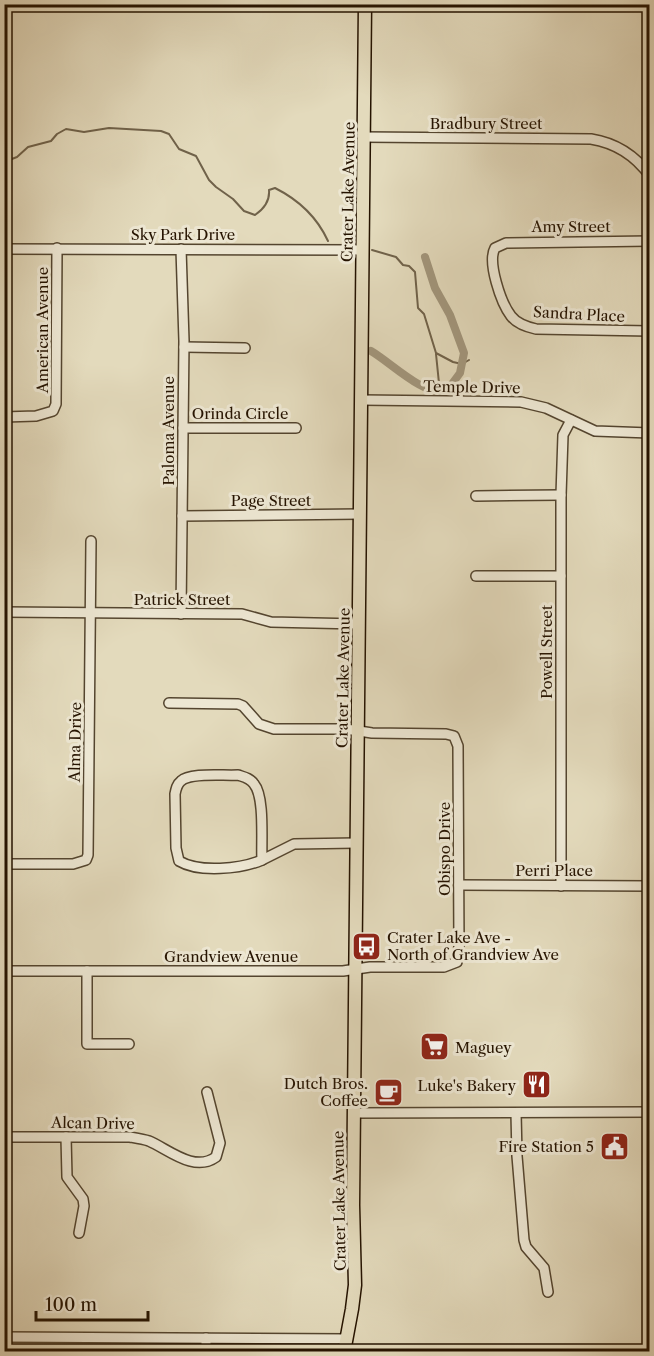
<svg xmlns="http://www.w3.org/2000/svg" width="654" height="1356" font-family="'Libre Caslon Text',serif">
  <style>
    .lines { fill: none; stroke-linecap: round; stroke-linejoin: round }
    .stream { stroke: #70624a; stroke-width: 2 }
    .canal { stroke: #a2967c; stroke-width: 8 }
    .minor-casing { stroke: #54452f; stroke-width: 12 }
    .major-casing { stroke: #251300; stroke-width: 15 }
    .minor { stroke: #ede7d3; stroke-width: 9 }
    .major { stroke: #e3dabc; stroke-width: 12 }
    .labels { text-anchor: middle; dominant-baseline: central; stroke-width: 6; stroke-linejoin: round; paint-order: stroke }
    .street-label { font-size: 15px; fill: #251300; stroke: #ede7d3 }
    .poi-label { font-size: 15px; fill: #251300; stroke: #ede7d3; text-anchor: end }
  </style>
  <rect width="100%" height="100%" fill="#e3dabc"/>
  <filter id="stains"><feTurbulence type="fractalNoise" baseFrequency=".00333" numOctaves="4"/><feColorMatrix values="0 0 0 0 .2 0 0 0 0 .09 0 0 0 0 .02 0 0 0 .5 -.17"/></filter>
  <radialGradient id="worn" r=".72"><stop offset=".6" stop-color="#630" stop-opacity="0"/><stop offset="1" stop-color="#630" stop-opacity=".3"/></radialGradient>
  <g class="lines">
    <g class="stream">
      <path d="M4 162 17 157 28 147 51 141 57 134 66 129 84 132 109 128 161 131 169 134 179 149 196 156 209 180 216 187 233 199 244 211 255 215C264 209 270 201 269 190L275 188C299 200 317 217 328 241"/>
      <path d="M372 250 396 257 403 265 409 266 415 272 418 308 424 314 436 353 453 362 462 364 469 360"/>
      <path d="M436 354 440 393"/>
    </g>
    <path class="canal" d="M371 351C390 362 424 396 446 392L460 373 464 353 450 315 435 288 425 257"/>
    <defs>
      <g id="minor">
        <path d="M363 137 591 139C616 143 635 155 650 176"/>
        <path d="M650 241 506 243 495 248C487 262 501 303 511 316 517 324 527 327 536 329L650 331"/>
        <path d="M4 249 362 250"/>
        <path d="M181 249 184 341 181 614"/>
        <path d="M184 347 245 348"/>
        <path d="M361 400 521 402 546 408 595 431 650 433"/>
        <path d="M4 417 36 416 53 411 56 404 57 248"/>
        <path d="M183 428H296"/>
        <path d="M476 496 561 495"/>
        <path d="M182 516 360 514"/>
        <path d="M476 576H561"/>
        <path d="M4 612 242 614 271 622 358 624"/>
        <path d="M238 775C244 777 250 778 254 784 265 797 261 842 262 860 241 869 199 873 179 861L176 848 175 794C176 789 177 784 181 781 190 772 224 776 238 775Z"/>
        <path d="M262 860 294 844 356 843"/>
        <path d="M4 864H73L86 860 88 855 91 541"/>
        <path d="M459 885 650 886"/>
        <path d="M561 886V495L563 435 571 420"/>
        <path d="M4 971H343L370 967H444L457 962 459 947 458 746 454 736 446 734 372 733 346 729H274L259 724 243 706 238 704 169 703"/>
        <path d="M87 971V1044H129"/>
        <path d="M354 1113 650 1112"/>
        <path d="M516 1113 517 1156 524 1240 526 1247 544 1268 548 1292"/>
        <path d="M4 1137H130C136 1138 143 1139 149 1141 168 1149 194 1173 216 1157L220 1143 207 1092"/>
        <path d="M66 1137 67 1177 83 1199 84 1206 79 1233"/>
        <path d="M4 1337 347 1339"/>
        <path d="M206 1338V1352"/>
      </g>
      <path id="major" d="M344 1352 352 1309 355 1285 353 1205 365 4"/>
    </defs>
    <use href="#minor" class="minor-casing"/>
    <use href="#major" class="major-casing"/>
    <use href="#minor" class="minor"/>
    <use href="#major" class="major"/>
  </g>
  <defs>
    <symbol id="bus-square" viewBox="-11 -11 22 22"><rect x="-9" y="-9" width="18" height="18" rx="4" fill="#8f2418" stroke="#ede7d3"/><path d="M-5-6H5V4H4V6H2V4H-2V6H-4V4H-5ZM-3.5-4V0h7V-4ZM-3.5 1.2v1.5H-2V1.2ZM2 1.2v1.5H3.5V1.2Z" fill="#fff"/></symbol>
    <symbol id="supermarket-square" viewBox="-11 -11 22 22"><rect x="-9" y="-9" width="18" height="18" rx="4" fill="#8f2418" stroke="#ede7d3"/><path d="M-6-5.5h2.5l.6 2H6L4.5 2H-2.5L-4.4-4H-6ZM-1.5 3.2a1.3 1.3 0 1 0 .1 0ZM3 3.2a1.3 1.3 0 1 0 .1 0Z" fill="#fff"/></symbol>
    <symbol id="restaurant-square" viewBox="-11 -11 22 22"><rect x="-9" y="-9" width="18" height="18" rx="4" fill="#8f2418" stroke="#ede7d3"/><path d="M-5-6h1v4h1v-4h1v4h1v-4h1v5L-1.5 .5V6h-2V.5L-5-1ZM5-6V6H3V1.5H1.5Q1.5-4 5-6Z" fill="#fff"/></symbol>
    <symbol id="cafe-square" viewBox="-11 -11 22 22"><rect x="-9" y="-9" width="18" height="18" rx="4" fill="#8f2418" stroke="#ede7d3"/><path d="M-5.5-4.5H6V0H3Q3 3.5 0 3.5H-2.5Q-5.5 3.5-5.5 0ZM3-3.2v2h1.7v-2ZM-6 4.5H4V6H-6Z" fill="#fff"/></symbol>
    <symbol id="civic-square" viewBox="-11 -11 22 22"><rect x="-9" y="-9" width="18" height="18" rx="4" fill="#8f2418" stroke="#ede7d3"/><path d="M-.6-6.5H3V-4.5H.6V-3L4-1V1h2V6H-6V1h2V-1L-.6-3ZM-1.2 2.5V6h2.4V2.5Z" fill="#fff"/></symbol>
  </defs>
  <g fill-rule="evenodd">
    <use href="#bus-square" x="350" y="930" width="33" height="33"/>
    <use href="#supermarket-square" x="418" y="1030" width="33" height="33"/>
    <use href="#restaurant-square" x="520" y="1068" width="33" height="33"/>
    <use href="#cafe-square" x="372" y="1076" width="33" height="33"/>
    <use href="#civic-square" x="598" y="1130" width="33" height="33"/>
  </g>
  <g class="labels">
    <g class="street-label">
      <text x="486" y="123">Bradbury Street</text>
      <text transform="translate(348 192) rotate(-89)">Crater Lake Avenue</text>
      <text x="571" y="226">Amy Street</text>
      <text x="183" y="234">Sky Park Drive</text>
      <text transform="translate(579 314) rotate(3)">Sandra Place</text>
      <text transform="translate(42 330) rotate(-90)">American Avenue</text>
      <text transform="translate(472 387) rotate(1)">Temple Drive</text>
      <text x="240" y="413">Orinda Circle</text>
      <text transform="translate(168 431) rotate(-90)">Paloma Avenue</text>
      <text x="271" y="500">Page Street</text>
      <text x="182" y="599">Patrick Street</text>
      <text transform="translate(546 652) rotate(-90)">Powell Street</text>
      <text transform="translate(343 678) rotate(-89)">Crater Lake Avenue</text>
      <text transform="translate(75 742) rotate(-89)">Alma Drive</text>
      <text transform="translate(444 849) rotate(-90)">Obispo Drive</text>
      <text x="554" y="870">Perri Place</text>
      <text x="231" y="956">Grandview Avenue</text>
      <text transform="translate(93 1123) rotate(1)">Alcan Drive</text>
      <text transform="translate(339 1201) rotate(-91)">Crater Lake Avenue</text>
    </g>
    <g class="poi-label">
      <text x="387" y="937" text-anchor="start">Crater Lake Ave -<tspan x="387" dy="17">North of Grandview Ave</tspan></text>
      <text x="455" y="1047" text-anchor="start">Maguey</text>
      <text x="368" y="1083">Dutch Bros.<tspan x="368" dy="17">Coffee</tspan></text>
      <text x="516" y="1085">Luke's Bakery</text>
      <text x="594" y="1146">Fire Station 5</text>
    </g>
  </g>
  <rect width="654" height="1356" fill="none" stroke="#e3dabc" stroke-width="24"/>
  <rect x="6" y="6" width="642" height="1344" fill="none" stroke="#251300" stroke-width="3"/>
  <rect x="12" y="12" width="630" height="1332" fill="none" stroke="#251300" stroke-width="1.5"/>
  <path d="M36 1311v9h112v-9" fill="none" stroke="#251300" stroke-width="3"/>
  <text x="45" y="1311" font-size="18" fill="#251300" stroke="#ede7d3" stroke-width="4.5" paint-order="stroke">100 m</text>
  <rect width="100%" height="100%" filter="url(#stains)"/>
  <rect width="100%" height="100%" fill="url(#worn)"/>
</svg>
